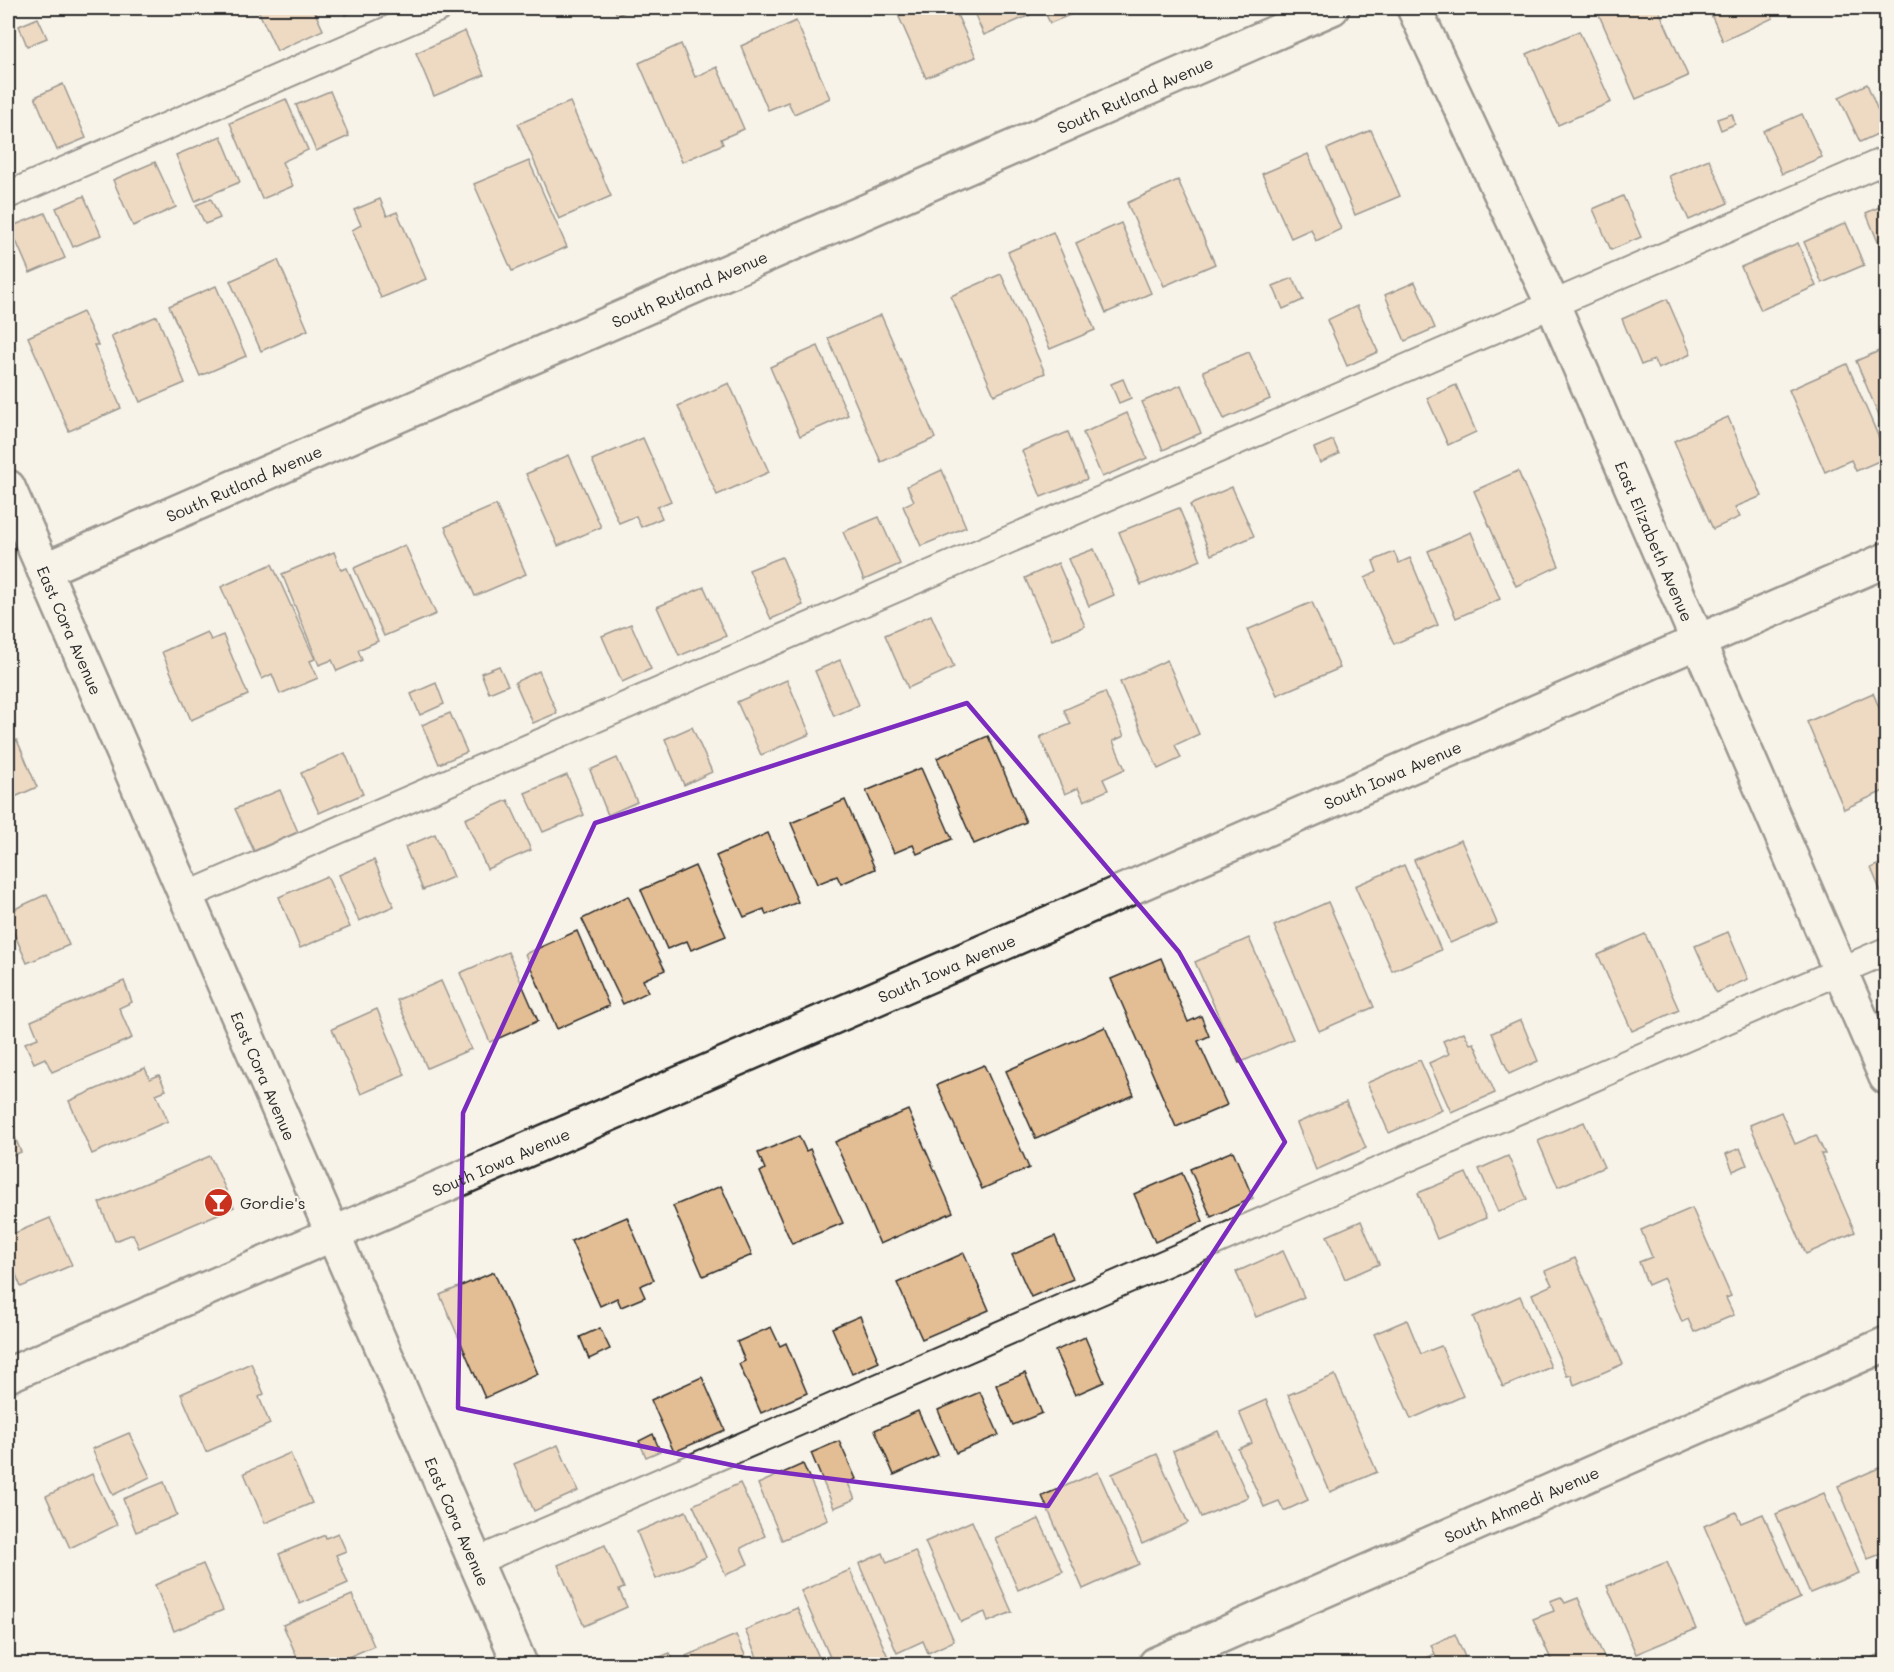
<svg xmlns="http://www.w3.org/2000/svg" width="1894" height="1672" font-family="Mali,sans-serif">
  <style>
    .building { fill: #e3bd94; stroke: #2b2b2b; stroke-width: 1.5 }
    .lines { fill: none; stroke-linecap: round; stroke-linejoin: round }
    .lane-casing { stroke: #2b2b2b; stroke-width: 30 }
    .street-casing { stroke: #2b2b2b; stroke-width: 38 }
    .lane { stroke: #f7f3e8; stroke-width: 26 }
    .street { stroke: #f7f3e8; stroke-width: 33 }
    .marked { fill: none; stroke: #7b2cbf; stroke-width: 4.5; stroke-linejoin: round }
    .labels { text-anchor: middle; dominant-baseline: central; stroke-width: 4.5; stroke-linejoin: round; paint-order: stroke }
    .street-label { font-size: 16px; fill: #2b2b2b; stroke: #f7f3e8 }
    .poi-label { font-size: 16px; fill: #2b2b2b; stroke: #f7f3e8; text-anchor: start }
  </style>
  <rect width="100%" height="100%" fill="#f7f3e8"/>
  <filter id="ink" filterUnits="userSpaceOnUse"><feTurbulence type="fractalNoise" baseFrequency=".0167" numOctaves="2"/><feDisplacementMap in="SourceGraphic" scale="12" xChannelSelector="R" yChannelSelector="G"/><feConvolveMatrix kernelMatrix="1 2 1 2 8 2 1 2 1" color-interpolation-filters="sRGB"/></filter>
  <g filter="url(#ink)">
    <g class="building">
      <path d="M257 8H313L323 30 277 51Z"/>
      <path d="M341 8H362L345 15Z"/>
      <path d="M614 8H635L617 15Z"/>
      <path d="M895 8H954L976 57 926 78Z"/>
      <path d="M972 8H1027L1030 15 984 35Z"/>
      <path d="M1043 8H1087L1050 23Z"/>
      <path d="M1596 8H1627L1628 10 1634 8H1658L1688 76 1636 99Z"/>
      <path d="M1708 8H1768L1773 18 1723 41Z"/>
      <path d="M38 18 47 38 27 46 19 26Z"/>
      <path d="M796 21 830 98 794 114 788 102 768 110 741 46Z"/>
      <path d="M465 31 484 75 434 96 416 53Z"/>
      <path d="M1579 31 1611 102 1558 125 1527 54Z"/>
      <path d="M681 44 695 77 717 67 744 129 721 139 723 144 682 162 639 63Z"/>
      <path d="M63 84 86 138 57 150 35 97Z"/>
      <path d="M1867 84 1886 130 1860 142 1839 97Z"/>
      <path d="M330 91 349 136 316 151 296 105Z"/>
      <path d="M286 99 308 150 282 162 293 186 262 199 230 123Z"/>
      <path d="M570 102 611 196 559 219 518 124Z"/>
      <path d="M1732 114 1735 124 1721 130 1717 119Z"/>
      <path d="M1802 114 1822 157 1782 174 1763 131Z"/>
      <path d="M1371 130 1400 196 1355 215 1327 149Z"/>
      <path d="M221 136 240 182 195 201 176 155Z"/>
      <path d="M1308 154 1341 229 1316 241 1311 229 1291 238 1262 174Z"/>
      <path d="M1709 159 1728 203 1689 220 1669 176Z"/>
      <path d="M529 161 567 247 512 271 474 184Z"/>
      <path d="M155 162 176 207 133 226 113 180Z"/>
      <path d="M1178 180 1215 264 1164 286 1127 203Z"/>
      <path d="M84 196 101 235 73 247 56 208Z"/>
      <path d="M1623 196 1641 237 1611 250 1593 209Z"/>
      <path d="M211 199 220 218 205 224 196 205Z"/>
      <path d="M380 199 387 216 397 212 426 279 381 298 352 230 361 225 354 210Z"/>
      <path d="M1886 204V258L1885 259 1866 213Z"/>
      <path d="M45 213 65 258 30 273 10 227Z"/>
      <path d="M1121 223 1151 293 1106 313 1076 243Z"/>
      <path d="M1846 223 1864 265 1822 283 1804 242Z"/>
      <path d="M1053 232 1095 330 1050 349 1008 252Z"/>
      <path d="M1798 243 1816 286 1761 310 1741 267Z"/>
      <path d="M278 260 308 330 261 351 230 281Z"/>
      <path d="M1001 274 1045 373 994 395 951 296Z"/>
      <path d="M1293 278 1303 300 1283 309 1273 286Z"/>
      <path d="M1415 282 1435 328 1405 341 1385 295Z"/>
      <path d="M216 286 246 356 200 376 169 306Z"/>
      <path d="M1667 299 1691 354 1658 369 1654 360 1641 365 1622 319Z"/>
      <path d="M1357 306 1378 352 1347 366 1327 320Z"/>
      <path d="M83 312 98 345H94L121 408 69 431 28 337Z"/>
      <path d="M881 315 935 438 881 462 828 338Z"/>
      <path d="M157 316 185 383 140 402 111 336Z"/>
      <path d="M818 346 848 415 800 436 770 367Z"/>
      <path d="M1886 348V421L1882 423 1856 361Z"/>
      <path d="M1249 352 1270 399 1224 419 1203 371Z"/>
      <path d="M1847 364 1886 454V458L1856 471 1851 460 1825 472 1789 390Z"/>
      <path d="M1123 379 1131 398 1119 403 1111 384Z"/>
      <path d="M729 383 769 472 717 495 678 406Z"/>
      <path d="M1181 385 1201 433 1163 450 1142 402Z"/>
      <path d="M1456 385 1476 432 1448 445 1427 398Z"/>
      <path d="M1127 413 1147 458 1102 477 1083 433Z"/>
      <path d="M1728 417 1762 496 1735 507 1740 517 1713 529 1674 441Z"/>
      <path d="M1068 432 1087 479 1041 497 1022 451Z"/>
      <path d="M643 438 671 501 657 507 662 518 641 527 636 516 619 523 592 460Z"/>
      <path d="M1333 440 1339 454 1320 463 1314 448Z"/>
      <path d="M569 455 601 527 558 546 526 474Z"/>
      <path d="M942 470 966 527 921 546 903 506 914 501 907 486Z"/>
      <path d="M1518 471 1559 566 1516 586 1474 491Z"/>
      <path d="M1232 487 1254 536 1211 555 1190 505Z"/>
      <path d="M496 505 526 574 475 596 445 527Z"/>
      <path d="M1179 508 1201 560 1141 585 1119 532Z"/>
      <path d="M879 517 900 564 864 580 843 532Z"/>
      <path d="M1471 532 1500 599 1456 618 1428 551Z"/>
      <path d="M405 545 436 614 384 636 354 568Z"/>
      <path d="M1094 549 1114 595 1089 606 1068 559Z"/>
      <path d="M334 552 341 570 347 568 378 641 358 650 362 660 337 671 332 660 319 665 282 574Z"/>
      <path d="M1394 552 1399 563 1410 558 1438 625 1394 644 1365 578 1377 572 1373 561Z"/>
      <path d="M782 557 803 605 771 619 749 570Z"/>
      <path d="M1058 563 1085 626 1052 640 1025 578Z"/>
      <path d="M272 564 315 659 310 661 318 678 280 694 272 674 262 679 221 587Z"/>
      <path d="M704 587 726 636 679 656 657 607Z"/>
      <path d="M1312 602 1340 668 1277 695 1247 630Z"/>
      <path d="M931 615 954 667 908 688 885 635Z"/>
      <path d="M631 624 651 669 622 682 602 636Z"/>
      <path d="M207 632 211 640 223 635 248 695 191 720 162 652Z"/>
      <path d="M840 660 859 705 834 716 815 671Z"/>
      <path d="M1167 660 1199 734 1175 745 1181 758 1158 769 1120 682Z"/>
      <path d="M499 666 508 685 489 693 481 673Z"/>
      <path d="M539 671 557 713 533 723 515 682Z"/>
      <path d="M787 680 810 734 761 755 737 702Z"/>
      <path d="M436 683 444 704 420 715 411 694Z"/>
      <path d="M1105 692 1124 736 1113 741 1125 769 1103 779 1108 790 1084 801 1078 788 1065 794 1040 737 1071 724 1064 710Z"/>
      <path d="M1873 693 1886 724V790L1844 809 1807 722Z"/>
      <path d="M450 713 467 752 439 764 422 725Z"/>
      <path d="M692 727 712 772 684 785 665 739Z"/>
      <path d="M988 736 1026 822 974 844 937 758Z"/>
      <path d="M17 740 37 787 8 800V744Z"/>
      <path d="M345 753 363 794 319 813 301 773Z"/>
      <path d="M617 758 637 802 608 815 590 770Z"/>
      <path d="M921 768 952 839 917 854 913 845 894 853 866 791Z"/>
      <path d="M567 775 584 815 543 832 525 793Z"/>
      <path d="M280 790 298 832 254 851 235 809Z"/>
      <path d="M508 800 531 850 487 869 465 819Z"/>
      <path d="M845 800 875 869 841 884 837 876 817 884 791 823Z"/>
      <path d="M768 833 798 902 766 915 764 909 744 917 716 856Z"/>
      <path d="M435 834 453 877 423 890 405 847Z"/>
      <path d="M1461 840 1497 923 1450 943 1414 860Z"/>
      <path d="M374 860 394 906 359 921 339 875Z"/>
      <path d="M1886 861V904L1871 868Z"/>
      <path d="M1404 865 1441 950 1392 971 1355 886Z"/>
      <path d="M695 866 726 936 691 950 687 941 667 949 641 890Z"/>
      <path d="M327 876 350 927 300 948 279 897Z"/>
      <path d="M47 894 69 945 27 963 8 919V912Z"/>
      <path d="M628 896 665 970 643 980 648 992 623 1004 582 919Z"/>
      <path d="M1328 902 1374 1007 1319 1031 1274 926Z"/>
      <path d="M577 931 609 1006 557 1029 525 954Z"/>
      <path d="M1728 932 1748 979 1716 993 1695 946Z"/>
      <path d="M1645 934 1679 1010 1632 1031 1598 955Z"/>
      <path d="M1249 938 1293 1039 1239 1063 1195 962Z"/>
      <path d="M508 952 538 1021 490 1042 460 973Z"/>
      <path d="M1161 958 1188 1022 1201 1016 1209 1036 1198 1041 1227 1105 1176 1127 1111 979Z"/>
      <path d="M124 981 132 1002 119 1008 132 1038 52 1072 45 1058 34 1063 25 1043 38 1038 31 1021Z"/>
      <path d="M441 981 471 1049 427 1068 397 1000Z"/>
      <path d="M377 1009 405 1075 361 1094 332 1029Z"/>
      <path d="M1521 1020 1538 1061 1509 1074 1492 1033Z"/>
      <path d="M1105 1027 1134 1095 1036 1139 1006 1071Z"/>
      <path d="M1464 1032 1470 1044 1474 1043 1495 1093 1451 1112 1429 1063 1449 1054 1443 1041Z"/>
      <path d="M1420 1060 1442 1110 1389 1133 1367 1083Z"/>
      <path d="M984 1065 1029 1168 982 1189 937 1085Z"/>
      <path d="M145 1068 150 1079 159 1075 166 1090 156 1094 168 1121 92 1154 69 1101Z"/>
      <path d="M1346 1102 1366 1148 1316 1170 1297 1123Z"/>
      <path d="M908 1110 953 1212 880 1244 835 1142Z"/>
      <path d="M1781 1112 1795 1144 1816 1135 1825 1154H1821L1855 1232 1806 1254 1750 1125Z"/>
      <path d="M8 1120 21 1152 8 1157Z"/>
      <path d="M1584 1122 1604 1167 1558 1187 1538 1141Z"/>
      <path d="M799 1136 806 1151 810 1149 843 1223 792 1244 760 1172 765 1169 758 1153Z"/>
      <path d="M1740 1148 1747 1165 1733 1171 1726 1154Z"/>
      <path d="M1233 1151 1253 1198 1211 1217 1190 1169Z"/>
      <path d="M210 1156 234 1207 139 1248 133 1234 115 1241 99 1203Z"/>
      <path d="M1508 1156 1527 1199 1498 1212 1479 1169Z"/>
      <path d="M1182 1173 1203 1221 1155 1242 1134 1194Z"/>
      <path d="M1466 1173 1486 1218 1437 1239 1418 1193Z"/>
      <path d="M721 1186 752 1255 703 1276 673 1206Z"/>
      <path d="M1692 1208 1731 1296 1726 1298 1734 1315 1694 1332 1688 1319 1682 1322 1664 1278 1648 1285 1639 1262 1652 1257 1641 1230Z"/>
      <path d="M627 1217 654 1280 640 1286 645 1297 621 1307 617 1298 600 1306 571 1241Z"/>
      <path d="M50 1218 72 1265 21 1287 8 1255V1236Z"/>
      <path d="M1361 1221 1379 1264 1345 1279 1327 1236Z"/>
      <path d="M1055 1236 1073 1279 1031 1297 1012 1255Z"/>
      <path d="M1283 1251 1304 1297 1256 1317 1236 1272Z"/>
      <path d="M964 1253 989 1310 922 1339 897 1283Z"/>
      <path d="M1575 1258 1623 1364 1574 1385 1571 1375 1567 1376 1532 1294 1552 1285 1545 1271Z"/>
      <path d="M494 1272 538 1374 485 1398 440 1295Z"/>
      <path d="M1520 1296 1551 1367 1503 1387 1473 1317Z"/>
      <path d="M860 1316 879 1362 852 1374 832 1328Z"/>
      <path d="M1407 1320 1421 1354 1441 1346 1463 1396 1411 1419 1374 1334Z"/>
      <path d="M771 1327 780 1346 786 1343 807 1393 761 1413 739 1364 745 1361 737 1342Z"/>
      <path d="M600 1328 610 1349 589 1359 580 1337Z"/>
      <path d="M1085 1337 1104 1382 1075 1395 1055 1351Z"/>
      <path d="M251 1363 264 1394 259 1397 270 1424 206 1452 181 1394Z"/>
      <path d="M1025 1373 1042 1413 1013 1425 996 1385Z"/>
      <path d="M1335 1375 1377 1472 1330 1492 1288 1395Z"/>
      <path d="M702 1377 725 1430 674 1452 651 1400Z"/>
      <path d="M980 1392 999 1435 956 1453 938 1410Z"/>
      <path d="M1266 1400 1308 1500 1284 1511 1279 1501 1264 1507 1238 1449 1252 1443 1239 1412Z"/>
      <path d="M918 1411 938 1455 894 1475 875 1430Z"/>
      <path d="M1218 1431 1248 1497 1201 1517 1173 1451Z"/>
      <path d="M129 1433 150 1477 113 1495 92 1449Z"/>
      <path d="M653 1434 660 1451 646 1457 639 1441Z"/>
      <path d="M839 1441 856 1479 848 1483 855 1499 834 1508 811 1453Z"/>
      <path d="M558 1445 578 1491 534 1511 514 1464Z"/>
      <path d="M290 1453 312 1503 265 1523 244 1473Z"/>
      <path d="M1157 1454 1188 1523 1142 1544 1112 1474Z"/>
      <path d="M803 1464 828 1520 782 1540 758 1484Z"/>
      <path d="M1881 1467 1886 1480V1552L1868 1559 1838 1486Z"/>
      <path d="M1098 1472 1139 1564 1083 1589 1042 1496Z"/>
      <path d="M92 1474 117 1525 70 1548 46 1496Z"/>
      <path d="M164 1482 177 1515 136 1532 123 1499Z"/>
      <path d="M740 1483 765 1536 741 1548 748 1564 726 1575 693 1505Z"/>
      <path d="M1824 1493 1859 1573 1810 1593 1776 1514Z"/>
      <path d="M686 1511 706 1557 656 1579 637 1532Z"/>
      <path d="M1736 1512 1741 1523 1763 1514 1800 1598 1746 1622 1704 1526Z"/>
      <path d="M1039 1519 1063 1571 1018 1590 995 1538Z"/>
      <path d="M972 1521 1012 1612 988 1622 985 1612 961 1622 925 1542Z"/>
      <path d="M338 1533 346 1551 336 1555 348 1583 300 1604 279 1554 325 1535 326 1538Z"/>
      <path d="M605 1545 624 1588 619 1590 627 1607 584 1626 558 1565Z"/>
      <path d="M915 1551 954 1641 928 1653 923 1641 897 1653 859 1564 883 1553 887 1563Z"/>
      <path d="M1667 1562 1696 1629 1636 1654 1607 1586Z"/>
      <path d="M203 1564 223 1610 174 1631 155 1585Z"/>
      <path d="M850 1570 891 1664H833L801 1591Z"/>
      <path d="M352 1595 374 1646 332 1664H300L283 1625Z"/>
      <path d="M1561 1597 1565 1603 1578 1598 1607 1664H1553L1533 1619 1554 1611 1550 1601Z"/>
      <path d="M797 1608 822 1664H760L745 1630Z"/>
      <path d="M1455 1634 1468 1664H1413L1435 1654 1431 1645Z"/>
      <path d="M736 1635 749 1664H690L686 1656Z"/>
      <path d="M670 1653 675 1664H643Z"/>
      <path d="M1878 1655 1882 1664H1855Z"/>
    </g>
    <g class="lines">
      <defs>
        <g id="lane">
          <path d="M8 195 439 8"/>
          <path d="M186 896 1886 160"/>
          <path d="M475 1562 1886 951"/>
        </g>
        <g id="street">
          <path id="s1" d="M1414 8 1553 305 1886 1077"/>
          <path id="s2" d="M8 487 520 1664"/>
          <path id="s3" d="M44 570 1332 8"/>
          <path id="s4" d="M8 1375 1886 560"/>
          <path id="s5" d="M1156 1664 1886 1344"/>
        </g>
      </defs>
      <use href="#lane" class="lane-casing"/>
      <use href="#street" class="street-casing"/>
      <use href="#lane" class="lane"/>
      <use href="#street" class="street"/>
    </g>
  </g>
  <path d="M0 0H1894V1672H0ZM967 703 1179 952 1285 1142 1048 1506 746 1468 458 1408 463 1113 595 823Z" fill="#f7f3e8" fill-opacity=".55" fill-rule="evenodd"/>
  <path class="marked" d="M967 703 1179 952 1285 1142 1048 1506 746 1468 458 1408 463 1113 595 823Z"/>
  <defs>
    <symbol id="bar-disc" viewBox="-11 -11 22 22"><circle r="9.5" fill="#c8321e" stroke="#f7f3e8"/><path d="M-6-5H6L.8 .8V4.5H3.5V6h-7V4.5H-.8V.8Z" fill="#fff"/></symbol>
  </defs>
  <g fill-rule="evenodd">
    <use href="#bar-disc" x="202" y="1186" width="33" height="33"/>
  </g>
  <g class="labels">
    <g class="street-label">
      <text stroke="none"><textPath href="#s3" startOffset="1190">South Rutland Avenue</textPath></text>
      <text stroke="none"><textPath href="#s3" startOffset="704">South Rutland Avenue</textPath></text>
      <text stroke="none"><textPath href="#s3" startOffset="218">South Rutland Avenue</textPath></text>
      <text stroke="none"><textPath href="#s1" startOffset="585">East Elizabeth Avenue</textPath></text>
      <text stroke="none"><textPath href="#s2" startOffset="156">East Cora Avenue</textPath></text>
      <text stroke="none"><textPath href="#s4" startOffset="1509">South Iowa Avenue</textPath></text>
      <text stroke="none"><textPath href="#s4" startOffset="1023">South Iowa Avenue</textPath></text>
      <text stroke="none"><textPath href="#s2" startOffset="642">East Cora Avenue</textPath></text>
      <text stroke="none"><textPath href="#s4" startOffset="537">South Iowa Avenue</textPath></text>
      <text stroke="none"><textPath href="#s5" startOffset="399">South Ahmedi Avenue</textPath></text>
      <text stroke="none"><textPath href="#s2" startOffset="1128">East Cora Avenue</textPath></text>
    </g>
    <g class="poi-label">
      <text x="240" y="1202">Gordie's</text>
    </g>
  </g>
  <rect width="1894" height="1672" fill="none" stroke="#f7f3e8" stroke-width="30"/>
  <rect x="15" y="15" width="1864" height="1642" fill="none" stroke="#2b2b2b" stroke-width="2" filter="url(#ink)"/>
</svg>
